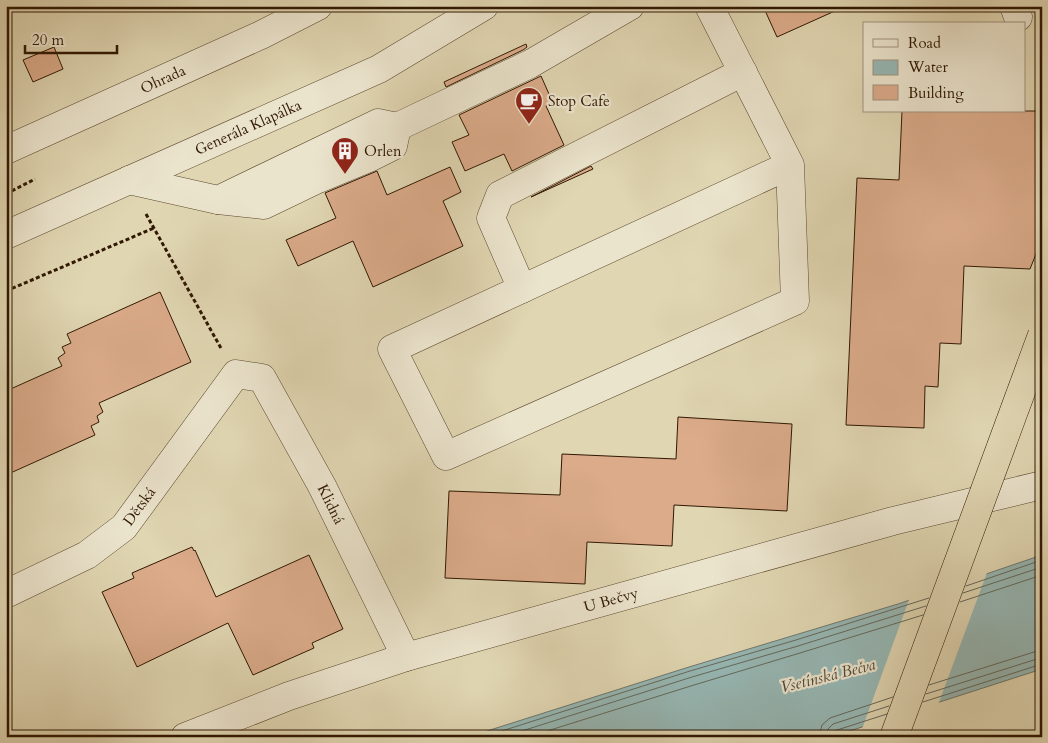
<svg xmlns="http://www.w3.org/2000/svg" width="1048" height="743" font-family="Cardo,serif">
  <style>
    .water { fill: #96b7b4; stroke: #6d776d }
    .pier { fill: #e0d6b2 }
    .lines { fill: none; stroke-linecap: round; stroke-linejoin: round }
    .shore { stroke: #63685b; stroke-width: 1 }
    .building { fill: #dbab8a; stroke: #301802 }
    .minor-casing { stroke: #5c482e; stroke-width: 29 }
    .path { stroke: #301802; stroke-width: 3; stroke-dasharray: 4 2.5; stroke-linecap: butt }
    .minor { stroke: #ebe4cd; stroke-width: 28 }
    .major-bridge-casing { stroke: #301802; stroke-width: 29; stroke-linecap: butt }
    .major-bridge { stroke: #e0d6b2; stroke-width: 28 }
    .labels { text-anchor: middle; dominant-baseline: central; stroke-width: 4.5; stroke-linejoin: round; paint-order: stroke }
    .street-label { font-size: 15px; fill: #301802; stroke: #ebe4cd }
    .poi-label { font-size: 15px; fill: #301802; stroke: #ebe4cd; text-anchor: start }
    .water-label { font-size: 16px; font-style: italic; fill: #4f4837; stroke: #ebe4cd }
  </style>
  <rect width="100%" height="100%" fill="#e0d6b2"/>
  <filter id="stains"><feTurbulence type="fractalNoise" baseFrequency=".004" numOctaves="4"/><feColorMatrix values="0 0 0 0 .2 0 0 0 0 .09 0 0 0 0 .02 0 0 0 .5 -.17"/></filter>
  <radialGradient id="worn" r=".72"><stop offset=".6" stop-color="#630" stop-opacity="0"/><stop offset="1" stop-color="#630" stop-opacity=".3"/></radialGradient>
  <path class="water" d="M1042 555V669L831 737H468L689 667 898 604Z"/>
  <path class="pier" d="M988 570 938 705 862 729 910 597Z"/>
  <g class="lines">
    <g class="shore">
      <path d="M966 586 1042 560"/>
      <path d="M963 593 1042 567"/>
      <path d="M960 602 1042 575"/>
      <path d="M929 685 1034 652 1042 651"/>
      <path d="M926 694 1037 659 1042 658"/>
      <path d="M923 702 1042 664"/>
      <path d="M483 737 690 671 796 640 929 598"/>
      <path d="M503 737 692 677 798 646 926 606"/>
      <path d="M528 737 694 685 800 653 923 615"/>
      <path d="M819 737 822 725 830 718 893 697"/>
      <path d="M826 737 828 729 833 724 889 706"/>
      <path d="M833 737V732L837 730 887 714"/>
    </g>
  </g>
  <g class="building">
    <path d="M763 6H846L777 37Z"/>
    <path d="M526 44 527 47 523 50 446 87 444 82Z"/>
    <path d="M54 47 63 69 33 82 23 60Z"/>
    <path d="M541 76 553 103 546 106 564 145 512 171 504 154 465 171 452 142 469 135 459 115Z"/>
    <path d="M902 111H1042V239L1030 269 964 266 961 344 940 343 938 387 925 386 924 428 846 425 857 178 899 180Z"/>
    <path d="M591 166 593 169 531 197Z"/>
    <path d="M450 167 461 192 443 201 463 246 373 287 353 241 298 266 286 240 336 218 325 193 377 171 387 195Z"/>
    <path d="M160 292 191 362 99 403 103 412 97 416 99 422 91 426 95 435 6 475V391L62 366 58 358 65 353 62 347 71 343 67 334Z"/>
    <path d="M678 417 792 424 787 511 674 505 672 546 587 542 585 584 445 578 449 491 560 495 562 454 676 459Z"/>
    <path d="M192 547 194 551 195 550 216 597 309 555 343 629 312 643 314 648 253 675 228 623 137 667 102 592 134 578 132 573Z"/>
  </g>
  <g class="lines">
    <defs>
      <g id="minor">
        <path d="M709 6 790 165 795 301 446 456 392 349 790 165"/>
        <path d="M1014 6 1018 17"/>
        <path id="s1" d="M6 150 261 35 318 6"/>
        <path d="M129 180 218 200 378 123 397 127 530 64 630 6"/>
        <path d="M218 200 264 205 318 179 371 157 393 146 397 127"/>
        <path id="s2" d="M6 235 379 69 484 6"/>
        <path d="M522 289 491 218 500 195 743 72"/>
        <path id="s3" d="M6 594 87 555 124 527 236 374 262 378 322 486 406 657"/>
        <path id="s4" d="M185 737 289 696 406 657 893 521 1042 485"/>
      </g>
    </defs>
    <use href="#minor" class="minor-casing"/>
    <g class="path">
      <path d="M6 194 35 179"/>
      <path d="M146 214 222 350"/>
      <path d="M6 291 154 228"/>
    </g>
    <use href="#minor" class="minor"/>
    <defs>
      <path id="major-bridge" d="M894 737 1042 335"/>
    </defs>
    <use href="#major-bridge" class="major-bridge-casing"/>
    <use href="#major-bridge" class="major-bridge"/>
  </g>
  <defs>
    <symbol id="cafe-pin" viewBox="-11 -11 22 30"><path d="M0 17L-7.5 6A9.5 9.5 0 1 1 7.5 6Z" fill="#8f2418" stroke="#ebe4cd"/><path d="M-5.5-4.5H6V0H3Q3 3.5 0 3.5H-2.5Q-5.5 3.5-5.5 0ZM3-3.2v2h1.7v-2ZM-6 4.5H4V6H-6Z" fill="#fff"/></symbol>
    <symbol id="building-pin" viewBox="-11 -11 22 30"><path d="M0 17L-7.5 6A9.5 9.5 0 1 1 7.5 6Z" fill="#8f2418" stroke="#ebe4cd"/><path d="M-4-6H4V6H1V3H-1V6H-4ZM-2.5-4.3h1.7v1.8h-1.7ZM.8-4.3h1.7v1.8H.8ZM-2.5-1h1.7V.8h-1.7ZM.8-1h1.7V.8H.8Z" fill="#fff"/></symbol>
  </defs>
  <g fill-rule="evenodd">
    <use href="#cafe-pin" x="513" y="85" width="32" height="43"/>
    <use href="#building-pin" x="329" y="135" width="32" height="43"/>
  </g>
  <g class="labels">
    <g class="street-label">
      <text stroke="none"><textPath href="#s1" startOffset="172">Ohrada</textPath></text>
      <text stroke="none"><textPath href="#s2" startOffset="265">Generála Klapálka</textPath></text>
      <text stroke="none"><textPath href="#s3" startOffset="496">Klidná</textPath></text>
      <text stroke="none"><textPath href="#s3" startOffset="162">Dětská</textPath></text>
      <text stroke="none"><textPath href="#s4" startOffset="448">U Bečvy</textPath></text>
    </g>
    <g class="poi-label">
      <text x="548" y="101">Stop Cafe</text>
      <text x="364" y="151">Orlen</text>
    </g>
    <g class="water-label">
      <text transform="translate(828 676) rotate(-14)">Vsetínská Bečva</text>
    </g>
  </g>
  <rect width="1048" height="743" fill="none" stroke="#e0d6b2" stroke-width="25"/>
  <rect x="8" y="8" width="1033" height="728" fill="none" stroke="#301802" stroke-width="2.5"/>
  <rect x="12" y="12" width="1023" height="718" fill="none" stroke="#301802"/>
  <rect x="863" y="22" width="162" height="90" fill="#ebe4cd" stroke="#a0927c"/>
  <rect x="873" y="39" width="25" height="8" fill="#ebe4cd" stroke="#a0927c"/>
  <text x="908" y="48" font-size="15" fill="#301802">Road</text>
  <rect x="873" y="60" width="25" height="15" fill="#96b7b4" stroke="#a0927c"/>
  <text x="908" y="72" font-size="15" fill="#301802">Water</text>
  <rect x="873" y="85" width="25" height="15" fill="#dbab8a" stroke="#a0927c"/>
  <text x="908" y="98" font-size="15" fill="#301802">Building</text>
  <path d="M25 45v8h92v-8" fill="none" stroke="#301802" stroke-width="2.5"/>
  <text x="32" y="45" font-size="15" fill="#301802" stroke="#ebe4cd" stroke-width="4" paint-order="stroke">20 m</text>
  <rect width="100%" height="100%" filter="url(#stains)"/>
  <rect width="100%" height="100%" fill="url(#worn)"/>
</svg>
